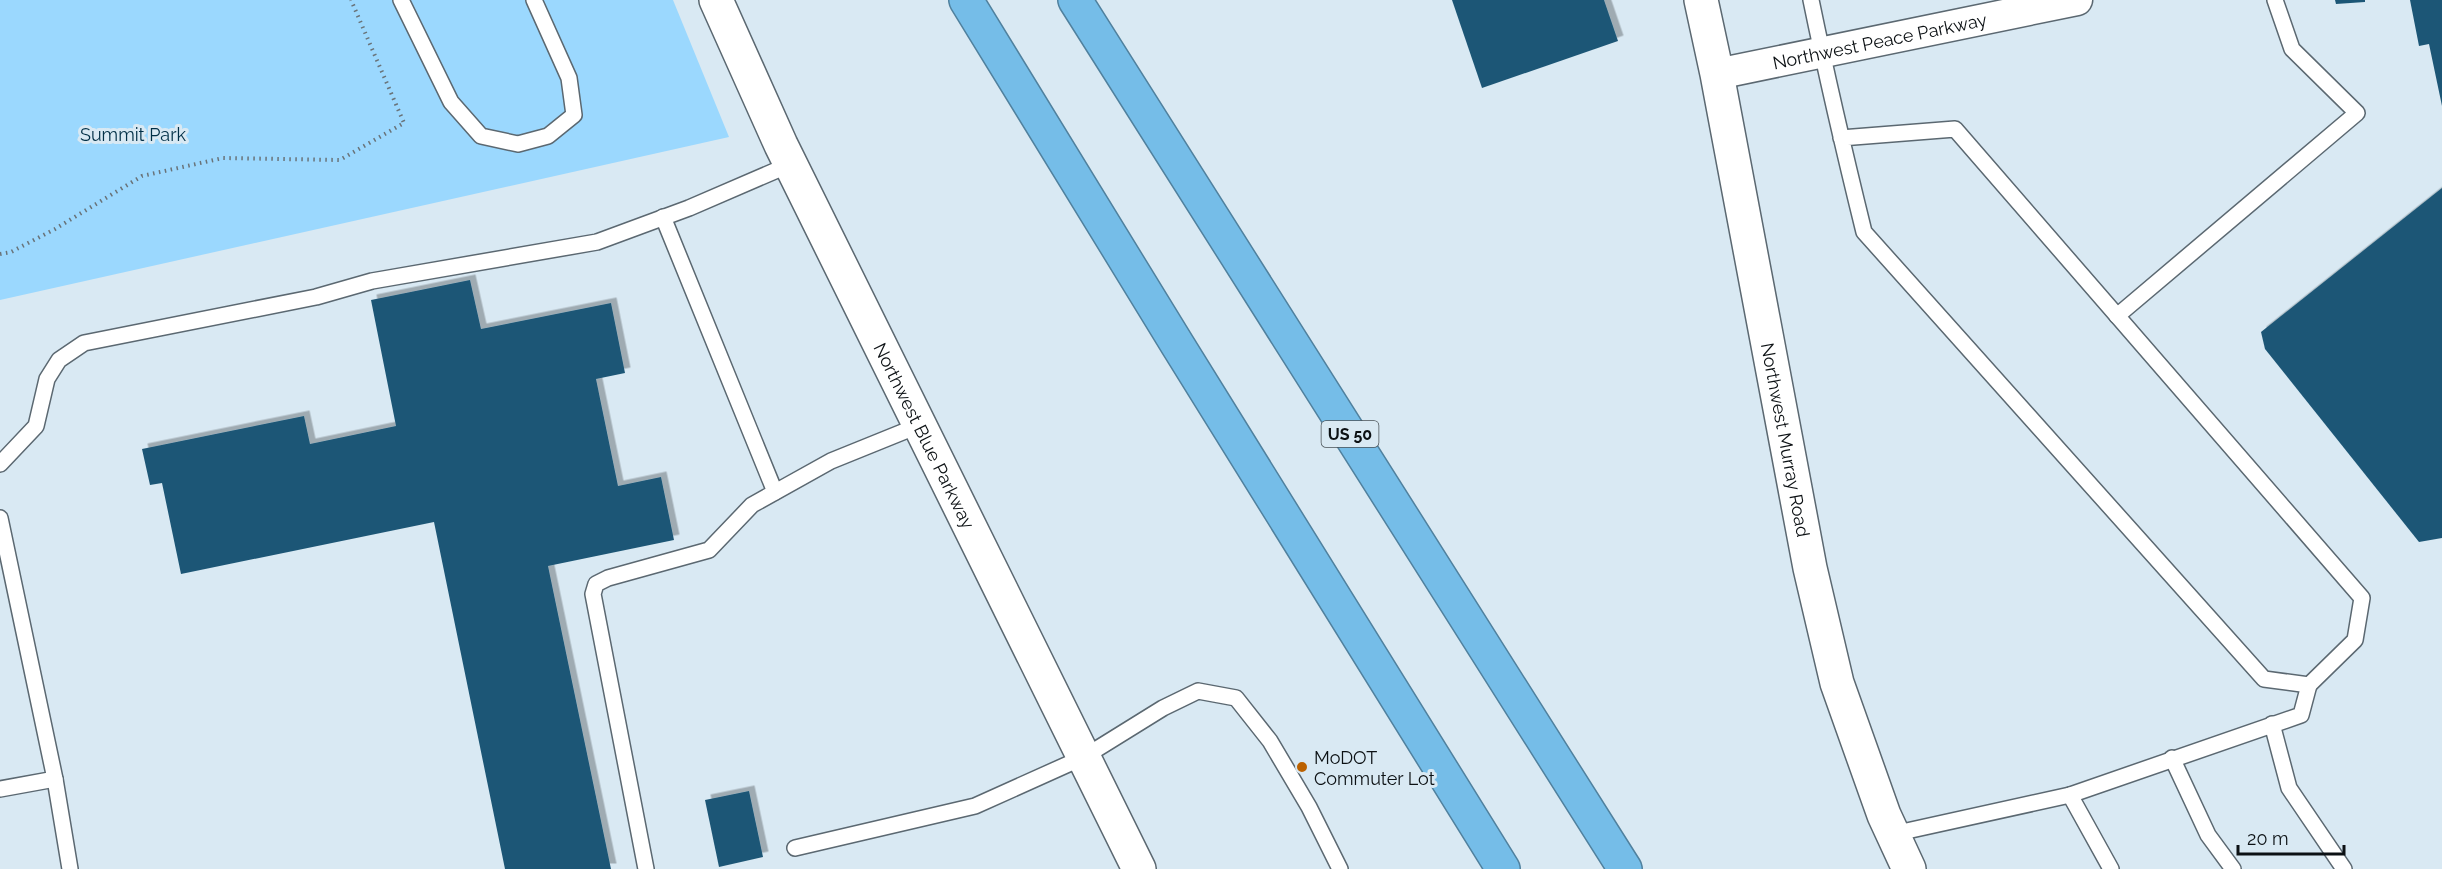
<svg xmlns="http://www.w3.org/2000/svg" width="2442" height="869" font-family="Raleway,sans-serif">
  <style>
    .green { fill: #9bd8fe }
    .building { fill: #1e5776; filter: url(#shadow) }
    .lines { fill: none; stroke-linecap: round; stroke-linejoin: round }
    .lane-casing { stroke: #5b6871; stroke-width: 18 }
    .street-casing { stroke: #5b6871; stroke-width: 33 }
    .secondary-casing { stroke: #5b6871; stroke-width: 36 }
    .highway-casing { stroke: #50819e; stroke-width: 36 }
    .path { stroke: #697379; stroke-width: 4; stroke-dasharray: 1.5 4.5; stroke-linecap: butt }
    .lane { stroke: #fff; stroke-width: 15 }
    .street { stroke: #fff; stroke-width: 30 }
    .secondary { stroke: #fff; stroke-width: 33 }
    .highway { stroke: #75bde8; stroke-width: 33 }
    .poi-dot { fill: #bb6100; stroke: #d9e9f3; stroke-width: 2 }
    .labels { text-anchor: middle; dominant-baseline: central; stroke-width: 6; stroke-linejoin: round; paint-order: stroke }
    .shield { fill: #d9e9f3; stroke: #4a5257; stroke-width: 1.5 }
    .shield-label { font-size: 16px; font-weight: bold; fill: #0c1114 }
    .street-label { font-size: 18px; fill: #0c1114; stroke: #d9e9f3 }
    .park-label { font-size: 18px; fill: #002f46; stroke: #d9e9f3 }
    .poi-label { font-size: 18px; fill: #0c1114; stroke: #d9e9f3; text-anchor: start }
  </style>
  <defs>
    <filter id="shadow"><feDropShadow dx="5.5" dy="-5.5" stdDeviation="0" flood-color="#0004"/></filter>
  </defs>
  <rect width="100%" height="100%" fill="#d9e9f3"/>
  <path class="green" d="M0 0H673L729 137 0 300Z"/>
  <g class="building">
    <path d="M1452 0H1604L1618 41 1482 88Z"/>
    <path d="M2335 0H2365V2L2336 4Z"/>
    <path d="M2410 0H2442V106L2429 44 2419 46Z"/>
    <path d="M2442 188V538L2419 542 2265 349 2261 332Z"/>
    <path d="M470 280 481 329 611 303 625 373 596 379 618 486 661 477 674 540 548 566 611 869H505L434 522 181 574 162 483 150 485 142 449 304 416 310 444 396 426 371 300Z"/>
    <path d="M749 791 763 857 719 867 705 800Z"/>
  </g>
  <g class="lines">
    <defs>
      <g id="lane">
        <path d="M401 0 451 102 481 136 518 144 548 136 574 115 569 78 534 0"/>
        <path d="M1811 0C1827 78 1845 155 1864 232L2264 679 2309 685 2355 640 2362 598 1955 129 1841 138"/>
        <path d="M663 217 775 492"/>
        <path d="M2117 316 2357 113 2292 49 2275 0"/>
        <path d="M0 464 36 426 47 379 59 360 84 343 316 297 372 281 597 242 689 208 791 164"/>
        <path d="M0 518 55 779 0 789"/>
        <path d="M2272 724 2289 788 2344 869"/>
        <path d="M2172 758 2208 835 2233 869"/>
        <path d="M55 779 70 869"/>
        <path d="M2070 795 2111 869"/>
        <path d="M1893 834 2070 795 2301 715 2309 685"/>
        <path d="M795 848 975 806 1084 757 1163 708 1198 691 1236 698 1270 741 1309 807 1340 869"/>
        <path d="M646 869 593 594 596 584 608 578 709 550 752 505 831 461 920 425"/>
      </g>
      <g id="street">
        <path id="s1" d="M1717 74 2077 0"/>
      </g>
      <g id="secondary">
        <path id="s2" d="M716 0 781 145 1139 869"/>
        <path id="s3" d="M1701 0 1717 74 1810 568 1837 683 1884 815 1909 869"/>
      </g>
      <g id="highway">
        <path d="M966 0 1177 344 1503 869"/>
        <path d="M1075 0 1625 869"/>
      </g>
    </defs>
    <use href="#lane" class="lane-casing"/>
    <use href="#street" class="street-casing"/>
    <use href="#secondary" class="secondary-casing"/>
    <use href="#highway" class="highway-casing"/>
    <path class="path" d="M0 254 11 252 55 229 142 176 223 158 340 160 404 123 351 0"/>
    <use href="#lane" class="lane"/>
    <use href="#street" class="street"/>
    <use href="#secondary" class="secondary"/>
    <use href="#highway" class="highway"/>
  </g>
  <circle class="poi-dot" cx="1302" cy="767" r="6"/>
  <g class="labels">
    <rect class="shield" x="1321.5" y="421" width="57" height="26" rx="4.5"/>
    <g class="shield-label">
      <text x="1350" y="434">US 50</text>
    </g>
    <g class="street-label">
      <text stroke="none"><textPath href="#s1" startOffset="166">Northwest Peace Parkway</textPath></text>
      <text stroke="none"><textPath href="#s2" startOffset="483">Northwest Blue Parkway</textPath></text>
      <text stroke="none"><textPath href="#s3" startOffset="448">Northwest Murray Road</textPath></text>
    </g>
    <g class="park-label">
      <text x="133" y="134">Summit Park</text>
    </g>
    <g class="poi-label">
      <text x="1314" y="757">MoDOT<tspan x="1314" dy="21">Commuter Lot</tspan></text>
    </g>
  </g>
  <path d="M2238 845v9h106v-9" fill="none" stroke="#0c1114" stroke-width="3"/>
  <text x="2247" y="845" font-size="18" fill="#0c1114" stroke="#d9e9f3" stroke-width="4.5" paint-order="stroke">20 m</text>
</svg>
